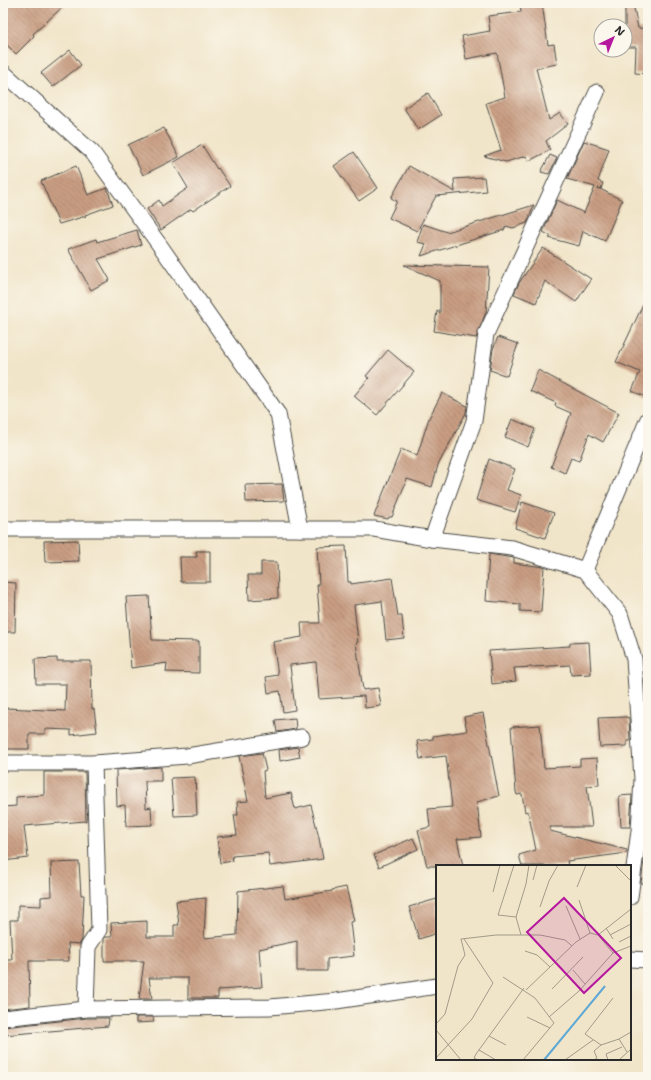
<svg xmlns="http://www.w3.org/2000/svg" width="651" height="1080" font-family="'Shantell Sans',sans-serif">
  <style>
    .building { fill: url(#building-back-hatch) }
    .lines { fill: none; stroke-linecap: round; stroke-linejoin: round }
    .minor-casing { stroke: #494743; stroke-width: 17 }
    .minor { stroke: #fff; stroke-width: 15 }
    .inset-river { fill: none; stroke: #5da8d5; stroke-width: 2 }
    .inset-road { fill: none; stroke: #a29b8a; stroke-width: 1 }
    .view { fill: #b5179e; fill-opacity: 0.15; stroke: #b5179e; stroke-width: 2 }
    .inset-edge { fill: none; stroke: #2b2b2b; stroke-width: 2 }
  </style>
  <defs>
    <pattern id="building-back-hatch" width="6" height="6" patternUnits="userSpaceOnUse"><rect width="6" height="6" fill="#c99d82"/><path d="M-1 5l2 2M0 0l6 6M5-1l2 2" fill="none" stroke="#a3806b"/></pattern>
  </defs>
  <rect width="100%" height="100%" fill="#fbf7ec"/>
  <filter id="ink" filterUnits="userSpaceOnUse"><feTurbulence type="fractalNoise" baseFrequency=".025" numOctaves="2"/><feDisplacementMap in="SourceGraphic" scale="8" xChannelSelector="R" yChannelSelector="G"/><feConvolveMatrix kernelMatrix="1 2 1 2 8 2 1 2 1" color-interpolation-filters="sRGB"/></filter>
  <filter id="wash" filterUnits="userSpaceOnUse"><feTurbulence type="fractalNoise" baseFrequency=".012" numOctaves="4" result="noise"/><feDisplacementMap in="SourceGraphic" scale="16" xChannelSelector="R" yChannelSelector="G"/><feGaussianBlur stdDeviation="0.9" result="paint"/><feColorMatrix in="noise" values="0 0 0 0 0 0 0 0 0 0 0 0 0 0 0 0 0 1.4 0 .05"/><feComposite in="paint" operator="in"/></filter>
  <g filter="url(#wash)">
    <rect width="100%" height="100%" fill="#f1e5c9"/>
    <g id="blocks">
      <g class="building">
        <path d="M10 3H67L33 34 34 36 16 54 3 41V10Z"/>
        <path d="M520 3H542L548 45 554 44 557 64 536 68 549 120 560 113 568 124 546 141 550 150 529 161 526 156 506 162 484 156 501 150 486 103 505 97 497 53 466 59 462 36 490 31 488 16 521 12Z"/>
        <path d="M625 3H633L638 28 648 29V74L635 73 636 47H625Z"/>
        <path d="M70 50 81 65 53 87 41 73Z"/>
        <path d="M428 93 441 115 418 130 404 108Z"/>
        <path d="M164 128 179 157 143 175 128 145Z"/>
        <path d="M584 141 609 149 598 181 603 183 601 189 598 188 622 200 605 241 583 231 579 246 549 238 551 236 543 232 557 200 584 213 595 187 567 179Z"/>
        <path d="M202 145 217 169 218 168 230 186 193 211 191 209 161 230 147 209 159 200 162 206 188 188 173 163Z"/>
        <path d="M354 152 378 188 359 201 334 166Z"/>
        <path d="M550 155 557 158 549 174 541 172Z"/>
        <path d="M76 166 88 195 107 188 113 205 85 215 86 216 59 224 41 181Z"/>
        <path d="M409 166 455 192 454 179 484 177 486 191 436 196 417 231 389 218 397 201 391 198Z"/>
        <path d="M534 205 527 223 513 228 506 226 504 230 421 256 426 244 417 242 423 224 447 232Z"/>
        <path d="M137 230 141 245 98 259 110 280 91 290 68 249 96 239 97 242Z"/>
        <path d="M543 248 591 279 576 302 545 281 536 303 514 294 519 283Z"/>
        <path d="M404 265 489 267 486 312 476 338 434 331 437 311 440 313V281Z"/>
        <path d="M648 294V398L632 391 640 372 616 362Z"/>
        <path d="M498 337 518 344 507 376 490 370 493 349Z"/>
        <path d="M388 350 414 372 377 415 354 396 369 378 366 376Z"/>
        <path d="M538 370 619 413 603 442 589 434 579 461 571 458 565 473 551 467 571 413 555 406 556 403 530 391Z"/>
        <path d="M442 393 467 406 466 413 438 465 432 487 407 479 392 517H389L388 519 374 516 401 449 417 456 429 418Z"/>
        <path d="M512 419 535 429 528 447 505 437Z"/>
        <path d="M489 459 515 469 507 490 521 495 515 512 476 500Z"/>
        <path d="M282 484 284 501 246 502 245 485Z"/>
        <path d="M522 502 554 513 545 538 515 528Z"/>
        <path d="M78 540 79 561 45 562 44 541Z"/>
        <path d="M346 546 348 582H351V584L392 578 398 616H402L404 638 386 640 382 601 354 605 358 642 356 643 363 690 378 688 381 706 365 708 364 696 319 699 316 662 290 665 295 710 283 712 280 691 268 693 266 677 278 675 273 642 302 637 301 623H320L317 585H319L317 547Z"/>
        <path d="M196 551H210V582H181L180 557H197Z"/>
        <path d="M489 554 514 558V563L544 567 541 612 520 611V604L486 601Z"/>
        <path d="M261 562H277L278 598 249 600 248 575H261Z"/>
        <path d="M3 582 16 583 15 632H3Z"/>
        <path d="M149 596 152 640 199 641V673L166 672 167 663 131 668 126 597Z"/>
        <path d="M589 642 591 674 571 675 570 665 514 668 516 681 492 684 489 651 570 646V643Z"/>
        <path d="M57 658V661H91L92 709H94L97 732 71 735V730L45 729V734H29V749H5L6 708 65 711 66 684H36L35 659Z"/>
        <path d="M483 713 499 796 477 802 481 837 457 839 463 866H427L418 830 430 827 428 809 452 807 446 756 420 759 417 741 433 739V736L467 731 464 717Z"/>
        <path d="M626 717 629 718 630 741H627V746L600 747 598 718Z"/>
        <path d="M295 718 296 729 277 732 275 720Z"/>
        <path d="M540 725 544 768 580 766V759L597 758 599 785 587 786 592 827H550V831L627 850V853L567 861 568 866H522L519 855 536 850 528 811 525 812 522 794 517 795 516 792 511 727Z"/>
        <path d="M298 747 300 757 280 761 279 750Z"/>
        <path d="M262 753 266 770 263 771 265 798 291 793 295 809 311 805 319 838 323 859 270 866 268 853 232 856 233 861 220 863 217 837 237 835 234 815H238L237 802 248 801 239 756Z"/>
        <path d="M161 767V781H145L146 808 151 807 152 825 126 826 125 805 117 806 116 770Z"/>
        <path d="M44 772H85L86 821 24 826 28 858 3 861V830H5L4 807 16 806V797L44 795Z"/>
        <path d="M195 777 197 815 174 816 171 778Z"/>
        <path d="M632 795 630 827H621L619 796Z"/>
        <path d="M413 838 418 849 379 867 374 855Z"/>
        <path d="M646 844H648V884L641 883Z"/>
        <path d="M79 862 81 895H84L82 939 80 944 68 943 69 961H29L30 1006 3 1009 4 960H12L10 920H18V905L41 906V897L52 896 51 863Z"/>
        <path d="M283 886 285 899 332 891V890L346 887 354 921 350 922 354 956 327 959V971H297V941L259 949 262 987 218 990V998H188V978H149L152 999H139L144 961H104V939L105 937H112L111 923 147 921V937H174V925H179L176 901 206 898 204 938 237 935 238 891Z"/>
        <path d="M437 899V933L419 939 409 907Z"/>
        <path d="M136 1017H153L154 1022 136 1023Z"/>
        <path d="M87 1018H109L108 1026 3 1035V1027Z"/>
      </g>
    </g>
  </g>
  <g filter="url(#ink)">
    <use href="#blocks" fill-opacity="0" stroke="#494743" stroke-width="1"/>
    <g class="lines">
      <defs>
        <g id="minor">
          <path d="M3 72 92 152 161 247 278 414 300 529"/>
          <path d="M3 529H374L432 539 512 548 585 570 620 614 634 659 642 779 639 831 630 897"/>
          <path d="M432 539 474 421 486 334 597 92"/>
          <path d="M585 570 648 419"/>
          <path d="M3 763H94L187 756 302 737"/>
          <path d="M630 959 648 960"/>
          <path d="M86 1009 88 947 99 930 94 763"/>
          <path d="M3 1018 86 1009 270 1007 336 1001 437 986"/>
        </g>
      </defs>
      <use href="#minor" class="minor-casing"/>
      <use href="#minor" class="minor"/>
    </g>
  </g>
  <g transform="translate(436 865)">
    <rect width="195" height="195" fill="#f1e5c9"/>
    <path class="inset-river" d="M108 195 169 121"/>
    <path class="inset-road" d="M78 0 62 50 80 52M179 0 195 16M97 15 101 0M141 22 150 0M57 27 64 0M143 35 154 68M130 41 144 74M104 42 113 16 122 0M170 63 177 74M85 70 80 52 90 19 93 0M162 70 195 44M174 70 195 59M183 77 195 71M89 86 101 90 114 102M137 105 149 119M67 112 99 133 118 158 87 195M116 124 147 92M90 125 140 77 154 68 162 70 177 88M177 133 149 169 165 180 183 174 191 187M91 152 114 163M113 152 143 126 177 88 195 81M0 159 9 149 22 101 29 90 25 74 60 70H104L129 75 136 81M0 165 25 195M53 171 70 180M183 174 195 167M43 185 60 195M0 193 36 154 57 118 28 74M42 195 38 193 40 189 88 123M129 195 157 175M158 195 161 193 158 186 165 180M172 195 170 189 186 182M183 195 195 184"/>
    <path class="view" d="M128 33 185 93 148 128 91 67Z"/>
    <rect width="195" height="195" class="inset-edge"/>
  </g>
  <rect width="651" height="1080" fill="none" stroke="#fbf7ec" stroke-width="16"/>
  <g transform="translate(613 38) rotate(43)"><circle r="19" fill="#fbf7ec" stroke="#a8a59f"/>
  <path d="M0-3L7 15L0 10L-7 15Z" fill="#b5179e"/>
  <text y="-6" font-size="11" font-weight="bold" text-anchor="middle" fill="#2b2b2b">N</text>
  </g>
</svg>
